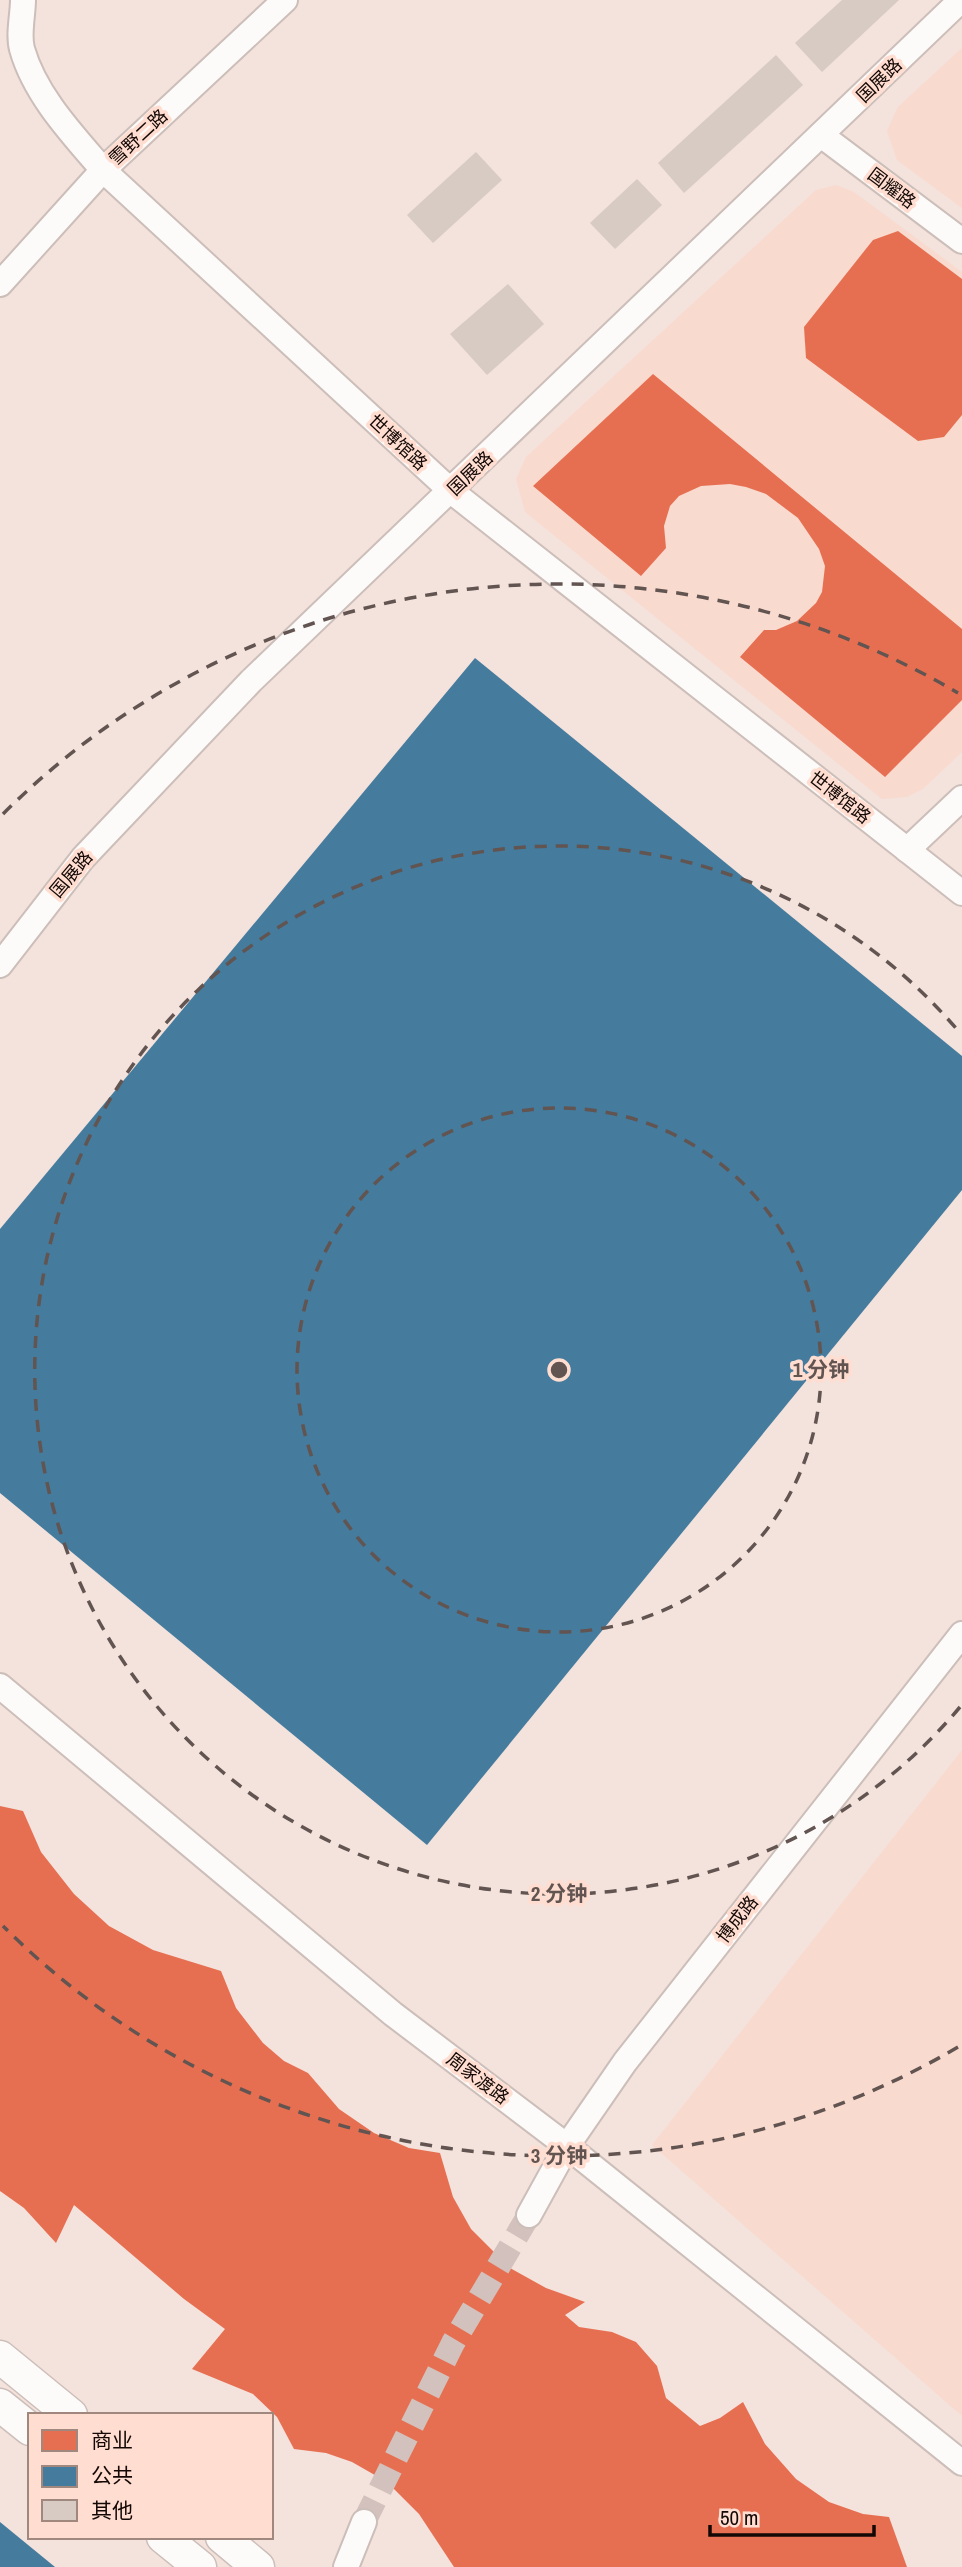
<svg xmlns="http://www.w3.org/2000/svg" width="962" height="2567" font-family="'Archivo Narrow','Noto Sans SC',sans-serif">
  <style>
    .built { fill: #f9dacf }
    .shops { fill: #e76f51 }
    .public { fill: #457b9d }
    .building { fill: #d7cbc4 }
    .lines { fill: none; stroke-linecap: round; stroke-linejoin: round }
    .minor-tunnel { stroke: #d2c1bc; stroke-width: 24; stroke-dasharray: 24 12; stroke-linecap: butt }
    .minor-casing { stroke: #ccbeb9; stroke-width: 28 }
    .major-casing { stroke: #ccbeb9; stroke-width: 35 }
    .minor { stroke: #fdfbfa; stroke-width: 24 }
    .major { stroke: #fdfbfa; stroke-width: 32 }
    .ring { fill: none; stroke: #625450; stroke-width: 3.5; stroke-dasharray: 12 9 }
    .labels { text-anchor: middle; dominant-baseline: central; stroke-width: 7; stroke-linejoin: round; paint-order: stroke }
    .street-label { font-size: 18px; fill: #130805; stroke: #ffded1 }
    .centre { fill: #625450; stroke: #ffded1; stroke-width: 3.5 }
    .ring-label { font-size: 21px; text-anchor: middle; font-weight: bold; fill: #625450; stroke: #ffded1; stroke-width: 7; stroke-linejoin: round; paint-order: stroke }
  </style>
  <rect width="100%" height="100%" fill="#f4e2dc"/>
  <g class="built">
    <path d="M962 48V208L897 160 887 131 898 107Z"/>
    <path d="M836 185 854 192 962 272V752L923 789 907 797 882 799 525 512 516 479 526 457 816 190Z"/>
    <path d="M962 1750V2416L652 2145Z"/>
  </g>
  <g class="shops">
    <path d="M898 231 962 279V415L944 437 918 441 806 358 804 327 873 240Z"/>
    <path d="M653 374 962 629V700L885 777 740 657 764 630H776L797 621 816 603 822 592 825 566 819 549 798 518 766 494 746 487 730 484 701 486 679 496 670 506 664 526 666 548 641 576 533 486Z"/>
    <path d="M0 1806 23 1811 41 1852 74 1894 109 1926 153 1950 221 1971 236 2008 263 2043 284 2061 308 2073 339 2109 374 2133 409 2148 440 2153 453 2197 471 2229 510 2268 546 2288 585 2302 565 2315 579 2327 612 2332 636 2342 657 2366 666 2398 700 2426 720 2418 743 2402 765 2444 796 2479 829 2502 863 2514 889 2517 907 2567H454L419 2514 387 2482 352 2462 326 2453 294 2449 277 2417 253 2394 192 2369 225 2329 184 2299 74 2205 56 2243 24 2208 0 2191Z"/>
  </g>
  <g class="public">
    <path d="M475 658 962 1056V1190L427 1845 0 1493V1229Z"/>
    <path d="M0 2522 55 2567H0Z"/>
  </g>
  <g class="building">
    <path d="M842 0H899L822 72 795 43Z"/>
    <path d="M776 55 803 85 684 193 658 163Z"/>
    <path d="M476 152 502 180 433 243 407 215Z"/>
    <path d="M637 179 662 205 615 249 590 223Z"/>
    <path d="M508 284 544 324 487 375 450 334Z"/>
  </g>
  <g class="lines">
    <path class="minor-tunnel" d="M364 2522 453 2343 529 2215"/>
    <defs>
      <g id="minor">
        <path d="M23 0C23 14 18 35 22 49 35 95 72 134 103 170L451 491 962 893"/>
        <path d="M821 135 962 241"/>
        <path d="M0 284 103 170 285 0"/>
        <path d="M907 850 962 798"/>
        <path d="M0 965 83 858 251 681 961 0"/>
        <path d="M0 1686 393 2014 567 2146 962 2463"/>
        <path d="M529 2215 567 2146 625 2062 962 1634"/>
        <path d="M346 2567 364 2522"/>
      </g>
      <g id="major">
        <path d="M0 2357 71 2415"/>
        <path d="M0 2405 30 2429"/>
        <path d="M163 2537 200 2567"/>
        <path d="M222 2537 258 2567"/>
      </g>
    </defs>
    <use href="#minor" class="minor-casing"/>
    <use href="#major" class="major-casing"/>
    <use href="#minor" class="minor"/>
    <use href="#major" class="major"/>
  </g>
  <g class="ring">
    <circle cx="559" cy="1370" r="262"/>
    <path d="M960 1707A524 524 0 1 1 960 1033"/>
    <path d="M958 2047A786 786 0 0 1 3 1926M3 814A786 786 0 0 1 958 693"/>
  </g>
  <g class="labels">
    <g class="street-label">
      <text transform="translate(879 80) rotate(-44)">国展路</text>
      <text transform="translate(138 137) rotate(-43)">雪野二路</text>
      <text transform="translate(892 188) rotate(37)">国耀路</text>
      <text transform="translate(398 442) rotate(43)">世博馆路</text>
      <text transform="translate(470 473) rotate(-44)">国展路</text>
      <text transform="translate(840 797) rotate(38)">世博馆路</text>
      <text transform="translate(71 874) rotate(-50)">国展路</text>
      <text transform="translate(737 1919) rotate(-52)">博成路</text>
      <text transform="translate(478 2078) rotate(37)">周家渡路</text>
    </g>
  </g>
  <circle cx="559" cy="1370" r="10" class="centre"/>
  <g class="ring-label">
    <text x="821" y="1377">1 分钟</text>
    <text x="559" y="1901">2 分钟</text>
    <text x="559" y="2163">3 分钟</text>
  </g>
  <rect x="28" y="2413" width="245" height="126" fill="#ffded1" stroke="#a1887f" stroke-width="2"/>
  <rect x="42" y="2430" width="35" height="21" fill="#e76f51" stroke="#a1887f" stroke-width="2"/>
  <text x="91" y="2448" font-size="21" fill="#130805">商业</text>
  <rect x="42" y="2466" width="35" height="21" fill="#457b9d" stroke="#a1887f" stroke-width="2"/>
  <text x="91" y="2483" font-size="21" fill="#130805">公共</text>
  <rect x="42" y="2500" width="35" height="21" fill="#d7cbc4" stroke="#a1887f" stroke-width="2"/>
  <text x="91" y="2518" font-size="21" fill="#130805">其他</text>
  <path d="M710 2525v10h164v-10" fill="none" stroke="#130805" stroke-width="3.5"/>
  <text x="720" y="2525" font-size="21" fill="#130805" stroke="#ffded1" stroke-width="5" paint-order="stroke">50 m</text>
</svg>
